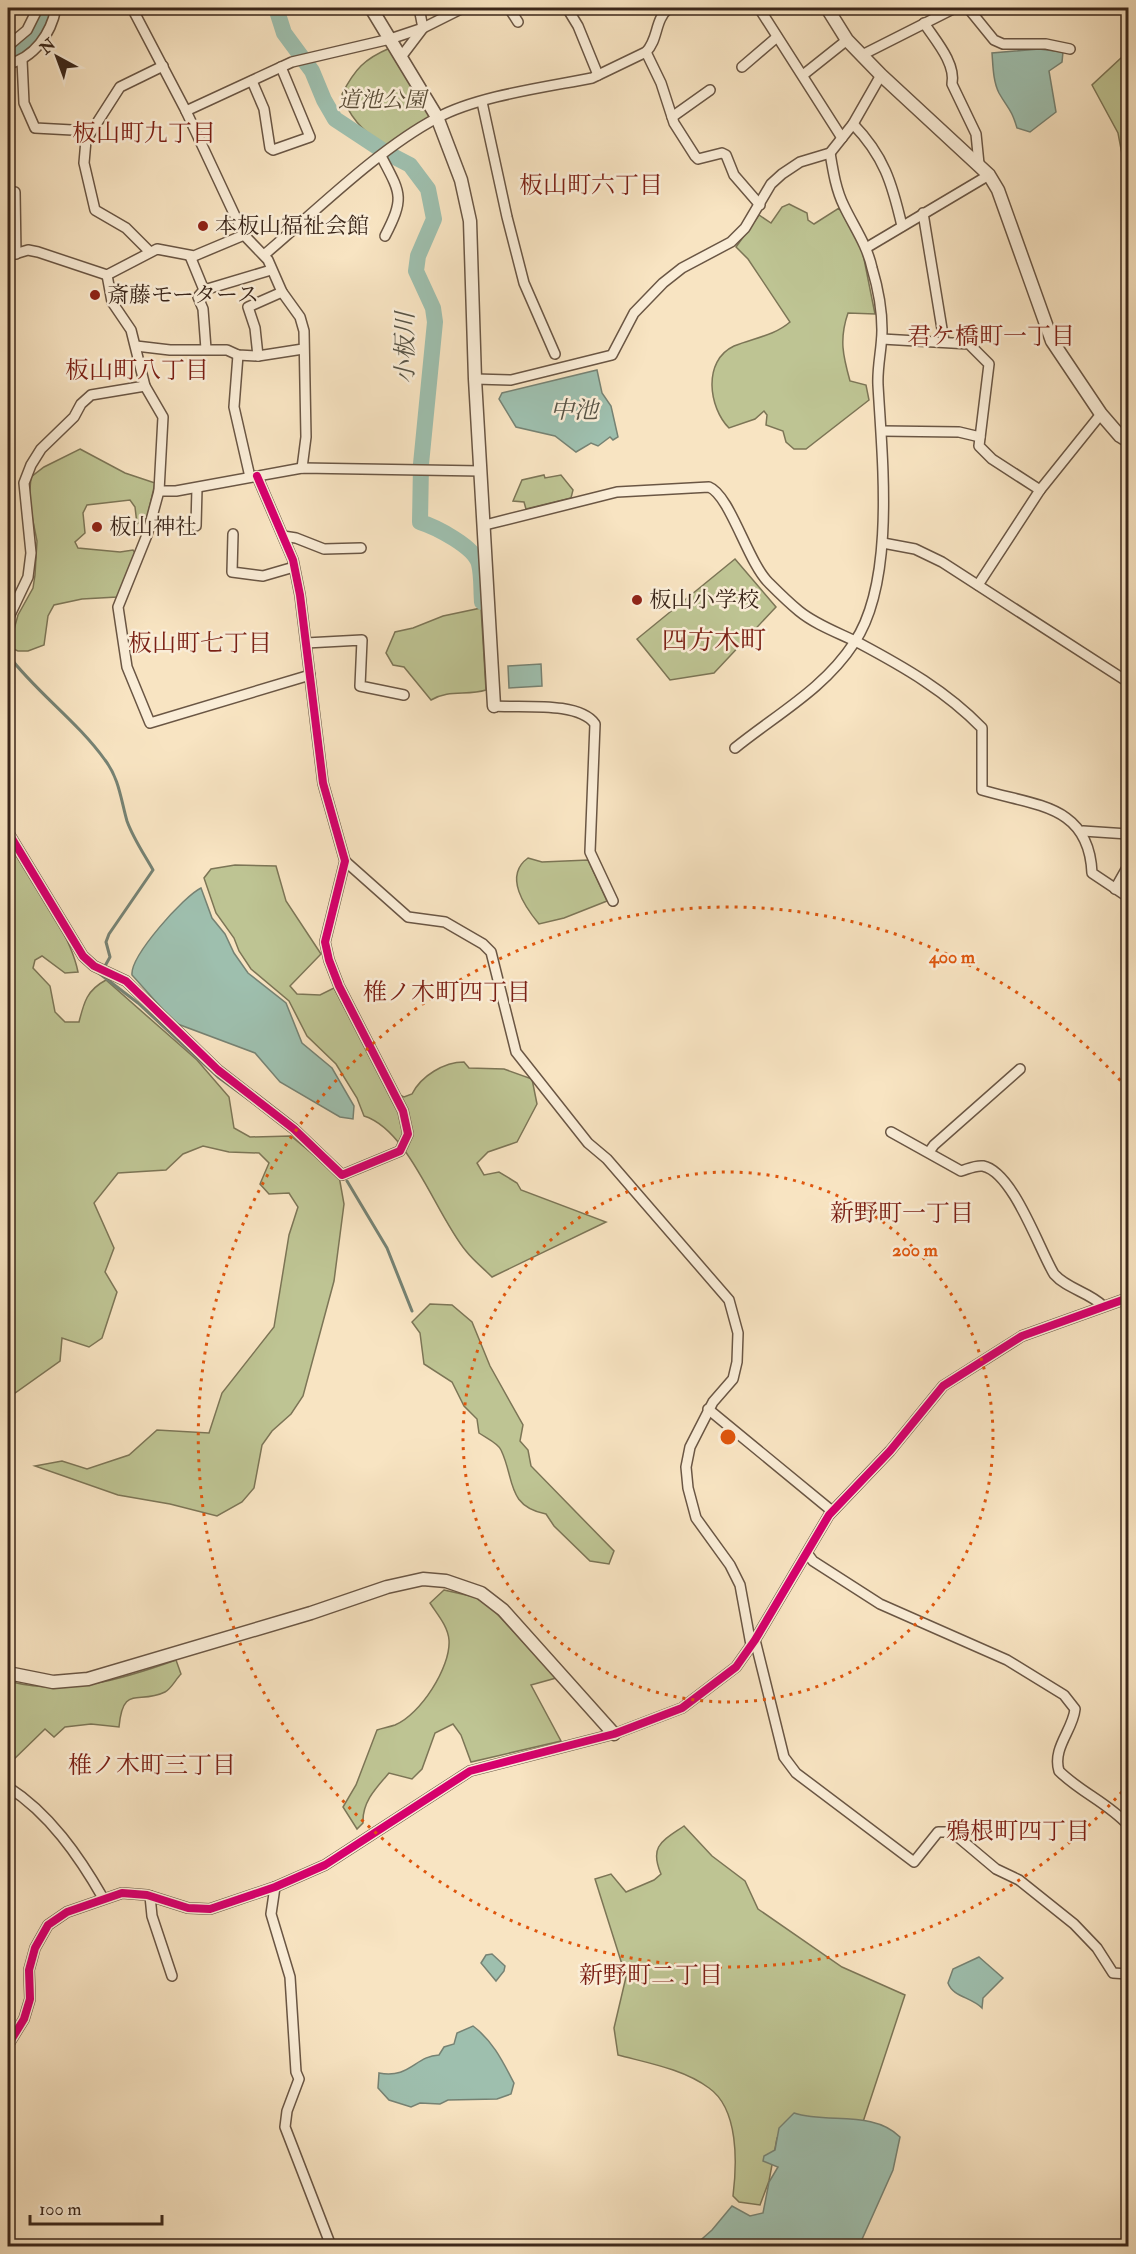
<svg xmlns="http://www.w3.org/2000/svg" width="1136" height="2254" font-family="'IM FELL Double Pica','Noto Serif JP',serif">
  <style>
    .green { fill: #bec493; stroke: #7c7556; stroke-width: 1.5 }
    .water { fill: #9ebfae; stroke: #768273; stroke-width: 1.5 }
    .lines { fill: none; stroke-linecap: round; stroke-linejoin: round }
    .stream { stroke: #768273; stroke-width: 3 }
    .river { stroke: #9ebfae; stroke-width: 16 }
    .minor-casing { stroke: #6a5644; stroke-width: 12 }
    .tertiary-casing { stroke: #6a5644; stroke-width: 15 }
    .minor { stroke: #faedd7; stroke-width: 9 }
    .tertiary { stroke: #faedd7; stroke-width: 12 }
    .cycleway-casing { stroke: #faedd7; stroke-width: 11 }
    .cycleway { stroke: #d6006c; stroke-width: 8 }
    .ring { fill: none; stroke: #df560d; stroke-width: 3; stroke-dasharray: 3 6 }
    .poi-dot { fill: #8f2418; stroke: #faedd7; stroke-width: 2 }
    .labels { text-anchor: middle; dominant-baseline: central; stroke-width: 5; stroke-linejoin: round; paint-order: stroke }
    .park-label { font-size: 22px; font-style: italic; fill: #5b4e38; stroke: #faedd7 }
    .poi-label { font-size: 22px; fill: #3a261a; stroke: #faedd7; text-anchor: start }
    .neighbourhood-label { font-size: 24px; fill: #7a1f14; stroke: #faedd7 }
    .water-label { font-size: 24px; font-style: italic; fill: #585446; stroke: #faedd7 }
    .quarter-label { font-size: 26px; fill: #7a1f14; stroke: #faedd7 }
    .centre { fill: #df560d; stroke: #faedd7; stroke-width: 3 }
    .ring-label { font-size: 18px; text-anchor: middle; font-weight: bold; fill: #df560d; stroke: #faedd7; stroke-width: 5; stroke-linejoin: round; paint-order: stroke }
  </style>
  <rect width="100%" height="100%" fill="#f8e4c2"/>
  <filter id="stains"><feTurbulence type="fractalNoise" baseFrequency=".00333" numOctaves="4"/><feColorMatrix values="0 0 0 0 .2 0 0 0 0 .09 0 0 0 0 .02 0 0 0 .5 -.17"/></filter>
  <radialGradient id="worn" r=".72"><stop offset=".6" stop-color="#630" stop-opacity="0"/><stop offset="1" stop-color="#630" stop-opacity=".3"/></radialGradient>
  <g class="green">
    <path d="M390 48 432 116 384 147C365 131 349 119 342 94 355 69 364 59 390 48Z"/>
    <path d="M1128 57V186L1118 133 1092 85 1121 58Z"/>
    <path d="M789 204 807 213 808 220 814 224 839 208 862 249 875 314 848 313C839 339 843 356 850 381L866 385 869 400 806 449H794L786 442 783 431 766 425 767 415 764 411 755 419 729 428C709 408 702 361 734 346 753 338 774 336 790 322L748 259 736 247 759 215 771 223 782 207Z"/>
    <path d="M80 449 125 473 155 483 147 518 137 524 135 507 130 500 87 505 83 513 85 533 75 542 78 548 120 552 133 550 136 554 117 597 82 599 54 605 48 616 44 645 28 651H18L9 647 18 615 33 588 35 575 37 541 29 501 31 477 44 467Z"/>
    <path d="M544 475 545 478 561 475 573 490 571 498 526 509 524 502 513 501 522 480Z"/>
    <path d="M735 559 776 607 714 673 670 680 637 639Z"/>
    <path d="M481 608 486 690C467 696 449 689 431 700L404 667 393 665 386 653 395 632 413 628 443 616Z"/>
    <path d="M8 843C30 877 70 932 78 972L65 973 42 956 35 960 33 968 50 986 55 1012 65 1022H79C84 1002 87 990 106 980L197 1060 229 1097 234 1128 250 1137 291 1136 339 1176 344 1204 334 1281 303 1396 291 1414 272 1431 262 1445 254 1488 242 1502 217 1516 170 1504 118 1495 35 1466 62 1461 87 1469 129 1455 157 1430 209 1433 222 1393 274 1327 289 1235 298 1207 289 1193 269 1194 260 1184 269 1163 259 1153 229 1152 203 1146 183 1154 166 1170 118 1173 94 1203 114 1248 105 1272 117 1292 102 1338 89 1347 62 1338 60 1361 8 1398Z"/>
    <path d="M528 858 542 862 588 860 607 901 564 918 539 924C525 907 503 876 528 858Z"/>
    <path d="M235 865 276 866 286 901 321 954 290 986 297 994 320 995 334 988 389 1090 404 1097 412 1094C421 1076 444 1062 464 1062L469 1068 504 1069 532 1079 537 1104 517 1142 488 1152 477 1163 484 1175 499 1172 517 1183 521 1190 606 1222 492 1277C483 1268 473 1260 466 1251 436 1215 409 1130 364 1116L357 1098 336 1064 307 1036 289 1001 251 969 239 951 234 938 216 913 204 878 211 869Z"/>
    <path d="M430 1304 452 1305 472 1322 490 1366 523 1425 520 1441 528 1450 531 1466 614 1551 609 1564 590 1561 554 1526 546 1514C506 1506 515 1479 501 1450 498 1443 486 1438 479 1433L477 1419 464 1406 452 1382 424 1364 420 1333 412 1322Z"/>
    <path d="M444 1590 475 1597 490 1606 556 1678 531 1685 561 1741 471 1762 461 1735 453 1724 435 1733 422 1769 412 1779 389 1773C376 1788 362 1802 363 1823L357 1829 343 1807 356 1785 377 1730C383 1728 389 1727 395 1725 420 1715 451 1667 449 1640 448 1626 437 1614 430 1603Z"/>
    <path d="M176 1660 181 1674C176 1679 171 1689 165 1692 138 1705 123 1684 119 1727L91 1724 65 1727 54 1737 45 1729 8 1765V1745L10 1739C5 1723 4 1698 12 1682 68 1696 123 1679 176 1660Z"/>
    <path d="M684 1826 712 1856 745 1881 758 1909 842 1967 905 1995 862 2125 805 2121 777 2138 769 2181 760 2205 739 2202 733 2196C737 2164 739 2109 709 2088 683 2069 648 2063 618 2055L614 2028 626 1977 595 1879 611 1874 626 1892 654 1880 661 1874C649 1846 662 1841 684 1826Z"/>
  </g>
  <g class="water">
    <path d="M1039 49 1063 52 1062 62 1049 71 1056 112 1030 132 1017 128C1011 108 1008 109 999 93 993 81 993 66 992 53Z"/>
    <path d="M597 370 602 393 611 406 618 437 613 440 610 437 598 446 591 443 576 452 555 436 516 427 499 399 502 393Z"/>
    <path d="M541 664 542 686 509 688 508 666Z"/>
    <path d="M201 888 212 918 225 934 234 953 248 973 286 1003 302 1043 332 1068 354 1106 353 1119 340 1117 280 1082 255 1053 175 1023 132 975C130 956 184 896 201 888Z"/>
    <path d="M492 1954 505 1966 504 1971 496 1981 481 1963 486 1955Z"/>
    <path d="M979 1957 1003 1978 983 1998 982 2008C971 1997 953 1997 948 1983L953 1969Z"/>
    <path d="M473 2026C493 2041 503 2062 514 2083L511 2094 497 2099 448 2100 440 2104 420 2103 411 2107 389 2100 378 2088 379 2073C410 2079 415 2056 439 2055L444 2047 454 2044 457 2033Z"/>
    <path d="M794 2113C828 2124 873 2110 900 2137L893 2170 859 2246H694L712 2230 732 2206 750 2216 763 2213 769 2182 778 2167 763 2161 764 2156 775 2150 779 2128Z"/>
  </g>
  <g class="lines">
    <g class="stream">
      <path d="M8 637 12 623"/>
      <path d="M8 655C37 693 77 721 105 760 119 778 121 800 127 821 133 838 144 854 153 870L109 934 106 942 110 957 105 966"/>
      <path d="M83 961 138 1003 218 1077 262 1109"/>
      <path d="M347 1181 387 1248 412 1311"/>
    </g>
    <g class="river">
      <path d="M276 8 284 33 312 71 324 100 335 119 385 152 410 165 428 189 434 219 418 256 416 271 433 308 435 322 421 464 420 522C436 527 475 547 479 564 482 576 481 590 482 602"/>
      <path d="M8 55C29 43 40 32 46 8"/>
    </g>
    <defs>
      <g id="minor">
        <path d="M132 8 186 111 244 235 268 260 282 292 300 317 304 331 306 437 302 468"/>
        <path d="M509 8 518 22"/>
        <path d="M567 8 578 26 598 75"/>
        <path d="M759 8 842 138"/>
        <path d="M968 8 994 40 1003 44H1046L1070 49"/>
        <path d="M924 23C935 40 956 63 952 84L976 134 979 164"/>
        <path d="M8 46 27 30 38 8"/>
        <path d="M646 52 661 83 674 123 695 156 698 159 722 153 726 155 734 175 760 205"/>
        <path d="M862 55 955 8"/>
        <path d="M401 57 423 28 419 8"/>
        <path d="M22 60 24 103 35 128 91 131"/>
        <path d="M8 64C34 58 51 34 56 8"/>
        <path d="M742 67 777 37"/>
        <path d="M803 75 847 40"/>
        <path d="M252 81 264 109 270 148 273 150 310 137 281 67"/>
        <path d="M482 102 507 217 524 283 555 354"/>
        <path d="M186 111 292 62 390 39 423 28 463 8"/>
        <path d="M672 117 710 90"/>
        <path d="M853 124C884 156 892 183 902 226"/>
        <path d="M381 156C401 194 405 197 385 236"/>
        <path d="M15 192 16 254"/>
        <path d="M923 213 944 341"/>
        <path d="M866 248 989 175"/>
        <path d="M150 252 126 228 95 210 84 163 86 140 120 87 163 66"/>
        <path d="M264 255C315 212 378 149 437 118 477 96 547 87 592 78L646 52C659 39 654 20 669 8"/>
        <path d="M8 256 28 250 38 252 107 275 157 249 194 256 244 235"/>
        <path d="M190 256 204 290 198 297 203 309 206 349"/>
        <path d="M107 275 112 302 131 330 145 386 163 417 159 491 147 535 118 607 127 667 150 723 310 675"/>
        <path d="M204 290 271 270"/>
        <path d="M882 339 969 344 989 364 979 446 992 459 1040 490"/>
        <path d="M136 346 170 350H227L238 355 258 356 303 349"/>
        <path d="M238 355 234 407 250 477"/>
        <path d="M258 356 255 328 248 307 282 292"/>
        <path d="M475 379 511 380 612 355 634 313 663 283 682 268 731 242 745 228 771 184 782 174 800 162 830 153 853 124 881 75"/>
        <path d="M882 431 959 432 980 437"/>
        <path d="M159 491H176L302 468 481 471"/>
        <path d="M485 525 617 492 709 487C730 495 748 563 769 583 778 592 788 602 799 611 816 625 839 633 859 643 904 667 946 691 982 728V790C1035 806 1089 804 1092 873L1128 897"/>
        <path d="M196 526 197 488"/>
        <path d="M233 534 232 572 263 576 294 567"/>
        <path d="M283 536 296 538 324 549 361 548"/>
        <path d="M883 543 915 549 942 562 1128 682"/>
        <path d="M978 585 1040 490 1101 414"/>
        <path d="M8 619 28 577 31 553 24 483 31 465 41 449 74 417 81 404 91 395 145 386"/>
        <path d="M306 643 362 640 360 686 404 695"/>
        <path d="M494 706C521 708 579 701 595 724L590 852 613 901"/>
        <path d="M735 748C777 714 824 689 854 643 896 581 882 458 878 385 877 366 882 349 882 330 882 309 878 288 872 268 867 245 854 227 844 206 836 190 833 171 830 153"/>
        <path d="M1083 831 1128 834"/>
        <path d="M8 832 83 956 94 966 126 981 218 1070 294 1129 342 1175 400 1151 408 1134 403 1111 339 986 329 960 325 942 345 861 323 783 300 595 293 560 257 476"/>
        <path d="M345 861 408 917 445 922 483 944 491 952 516 1052 588 1143 607 1159 729 1300 738 1333 737 1362 733 1379 713 1402 690 1447 686 1467 688 1488 696 1518 730 1565 740 1585 751 1645"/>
        <path d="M1115 889 1128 866"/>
        <path d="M891 1132 961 1171C968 1169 975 1165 983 1166 1013 1172 1039 1249 1054 1274 1067 1289 1089 1292 1103 1306"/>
        <path d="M929 1152 934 1145 1020 1069"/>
        <path d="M708 1409 832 1511"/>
        <path d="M807 1553 813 1561 880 1604 1007 1660 1064 1695 1075 1709C1073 1730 1052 1748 1059 1771 1080 1792 1108 1803 1128 1825"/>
        <path d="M755 1640 784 1757 796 1773 914 1862 938 1832H952L996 1869 1019 1880 1074 1924 1097 1948 1113 1973 1128 1974"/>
        <path d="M8 1787C49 1813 79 1856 103 1898"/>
        <path d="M275 1887 271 1914 290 1977 296 2072 299 2079 287 2111 285 2127 331 2246"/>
        <path d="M150 1896 152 1916 172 1976"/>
        <path d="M8 2045 24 2019 30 1999 29 1970 35 1948 48 1925 67 1912 122 1893 147 1895 188 1908 210 1909 275 1887 325 1865 470 1771 614 1734 682 1708 736 1667 755 1640 829 1515 890 1451 943 1386 1022 1336 1128 1298"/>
        <path d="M1127 2246 1128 2245"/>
      </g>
      <g id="tertiary">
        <path d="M371 8 437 117 461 180 470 221 475 379 494 706"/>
        <path d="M827 8 847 40 881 75 989 175 998 190 1052 341 1101 414 1120 436 1128 441"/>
        <path d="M8 1673 53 1682 88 1679 311 1613 387 1587 423 1579 446 1581 481 1593 503 1610 614 1734"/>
      </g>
    </defs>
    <use href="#minor" class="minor-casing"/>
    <use href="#tertiary" class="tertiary-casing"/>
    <use href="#minor" class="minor"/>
    <use href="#tertiary" class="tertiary"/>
    <defs>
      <g id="cycleway">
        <path d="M8 832 83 956 94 966 126 981 218 1070 294 1129 342 1175 400 1151 408 1134 403 1111 339 986 329 960 325 942 345 861 323 783 300 595 293 560 257 476"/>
        <path d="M8 2045 24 2019 30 1999 29 1970 35 1948 48 1925 67 1912 122 1893 147 1895 188 1908 210 1909 275 1887 325 1865 470 1771 614 1734 682 1708 736 1667 755 1640 829 1515 890 1451 943 1386 1022 1336 1128 1298"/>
      </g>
    </defs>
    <use href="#cycleway" class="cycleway-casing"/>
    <use href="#cycleway" class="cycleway"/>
  </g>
  <g class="ring">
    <circle cx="728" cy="1437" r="265"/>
    <path d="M1128 1785A530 530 0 1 1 1128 1089"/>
  </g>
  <g class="poi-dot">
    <circle cx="203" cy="226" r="6"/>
    <circle cx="95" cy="295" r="6"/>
    <circle cx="97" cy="527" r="6"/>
    <circle cx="637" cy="600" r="6"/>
  </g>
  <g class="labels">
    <g class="park-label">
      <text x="382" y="100">道池公園</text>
    </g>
    <g class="poi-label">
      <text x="215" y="226">本板山福祉会館</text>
      <text x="107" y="295">斎藤モータース</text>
      <text x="109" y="527">板山神社</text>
      <text x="649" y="600">板山小学校</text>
    </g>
    <g class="neighbourhood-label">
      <text x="144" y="133">板山町九丁目</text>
      <text x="591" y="185">板山町六丁目</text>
      <text x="991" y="336">君ケ橋町一丁目</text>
      <text x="137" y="370">板山町八丁目</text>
      <text x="200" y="643">板山町七丁目</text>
      <text x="447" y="992">椎ノ木町四丁目</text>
      <text x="902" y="1213">新野町一丁目</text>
      <text x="152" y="1765">椎ノ木町三丁目</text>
      <text x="1018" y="1831">鴉根町四丁目</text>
      <text x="651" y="1975">新野町二丁目</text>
    </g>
    <g class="water-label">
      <text transform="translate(405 348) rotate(-90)">小板川</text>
      <text x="574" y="410">中池</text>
    </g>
    <g class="quarter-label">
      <text x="714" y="641">四方木町</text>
    </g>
  </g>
  <circle cx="728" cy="1437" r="9" class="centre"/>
  <g class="ring-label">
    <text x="952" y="963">400 m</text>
    <text x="915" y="1256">200 m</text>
  </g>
  <rect width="1136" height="2254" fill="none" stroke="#f8e4c2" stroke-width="30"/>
  <rect x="9" y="9" width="1118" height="2236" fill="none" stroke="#3a261a" stroke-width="3"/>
  <rect x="15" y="15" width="1106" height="2224" fill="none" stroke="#3a261a" stroke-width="1.5"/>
  <g transform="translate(57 57) rotate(319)" stroke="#faedd7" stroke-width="4.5" paint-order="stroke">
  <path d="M0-4.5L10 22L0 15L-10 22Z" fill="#3a261a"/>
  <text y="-9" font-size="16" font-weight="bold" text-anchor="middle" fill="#3a261a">N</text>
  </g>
  <path d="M30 2215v9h132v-9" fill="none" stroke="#3a261a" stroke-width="3"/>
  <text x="39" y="2215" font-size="18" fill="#3a261a" stroke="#faedd7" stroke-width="4.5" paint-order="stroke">100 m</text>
  <rect width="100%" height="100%" filter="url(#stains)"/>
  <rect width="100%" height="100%" fill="url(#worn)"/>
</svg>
